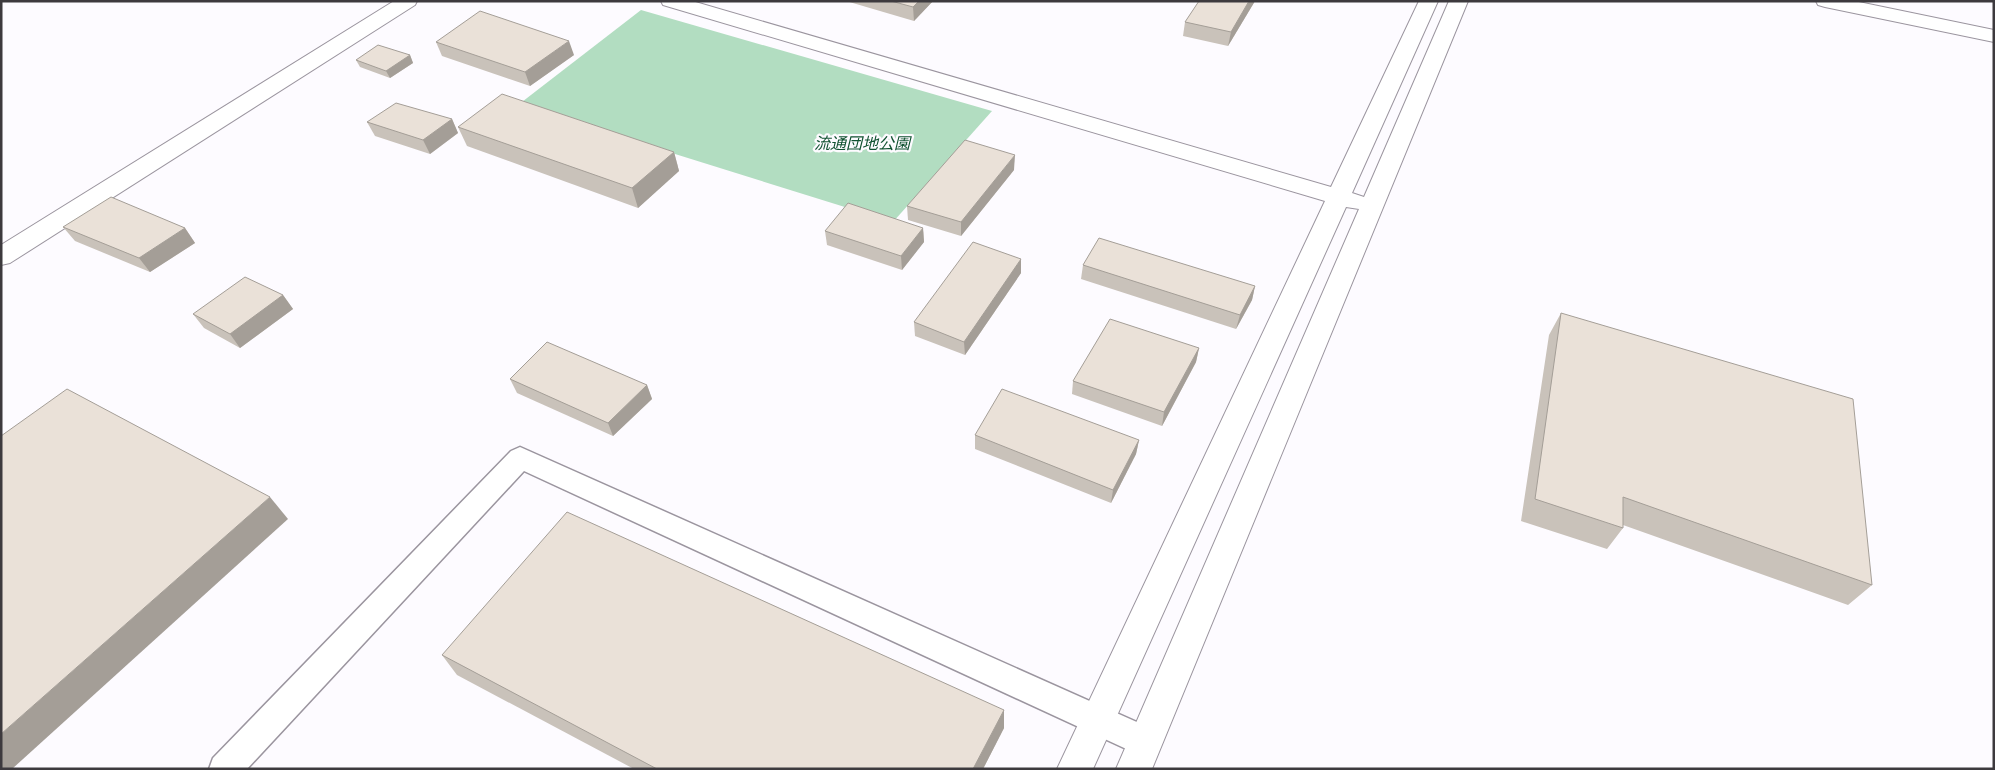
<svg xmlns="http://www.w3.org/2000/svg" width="1995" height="770" font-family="'Source Serif 4','Noto Sans JP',serif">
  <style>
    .green { fill: #b2ddc1 }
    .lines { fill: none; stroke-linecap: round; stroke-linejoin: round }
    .service-casing { stroke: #9b959f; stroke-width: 3 }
    .minor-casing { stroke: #9b959f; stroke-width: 2 }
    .tertiary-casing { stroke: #9b959f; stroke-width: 2 }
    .service { fill: #fff; fill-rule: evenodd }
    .minor { fill: #fff; fill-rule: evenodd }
    .tertiary { fill: #fff; fill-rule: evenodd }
    .wall { fill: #c9c2ba }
    .shaded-wall { fill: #a49e97 }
    .building { fill: #eae1d8; stroke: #a49e97 }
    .labels { text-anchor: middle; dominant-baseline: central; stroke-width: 4.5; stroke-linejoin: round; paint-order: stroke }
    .park-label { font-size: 16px; font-style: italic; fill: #105130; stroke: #fdfbff }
  </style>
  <rect width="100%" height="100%" fill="#fdfbff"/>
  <path class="green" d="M641 10 992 111 893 222 518 105Z"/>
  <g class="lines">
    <defs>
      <path id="service" d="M520 447 1157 731 1162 742 1157 753 1146 758 1135 753 524 471 247 769H209L213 758 511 451Z"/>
      <g id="minor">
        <path d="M394 1H417L415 5 10 263 1 265V245Z"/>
        <path d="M661 1H692L1331 187 1419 1H1438L1352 193 1364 197 1449 1H1468L1152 769H1116L1359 209 1346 207 1093 769H1057L1325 201 663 5Z"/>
      </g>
      <path id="tertiary" d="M1816 1H1854L1994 30V42L1825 7 1818 5Z"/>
    </defs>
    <use href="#service" class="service-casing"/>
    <use href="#minor" class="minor-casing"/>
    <use href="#tertiary" class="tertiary-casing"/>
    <use href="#service" class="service"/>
    <use href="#minor" class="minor"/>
    <use href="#tertiary" class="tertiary"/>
  </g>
  <g class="wall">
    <path d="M846 1H933L914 21Z"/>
    <path d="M1255 1 1228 46 1183 36 1185 22Z"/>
    <path d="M436 42 574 55 530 86 442 56Z"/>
    <path d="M410 55 413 63 390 78 360 67 356 60Z"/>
    <path d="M452 119 458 133 430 154 375 136 367 122Z"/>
    <path d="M458 127 674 152 679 171 638 208 467 146Z"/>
    <path d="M1014 170 961 236 908 220 907 206Z"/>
    <path d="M63 227 185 228 195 243 150 272 75 241Z"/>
    <path d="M923 228 924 242 902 270 827 245 825 231Z"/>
    <path d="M1021 259V273L965 355 915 336 914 322Z"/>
    <path d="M1083 265 1255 286 1252 300 1236 329 1081 279Z"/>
    <path d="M283 295 293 309 240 348 204 328 193 314Z"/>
    <path d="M1561 313 1872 585 1848 605 1623 525V528L1607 549 1521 521 1549 335Z"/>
    <path d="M1199 348 1196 362 1162 426 1072 394 1073 381Z"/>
    <path d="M510 379 647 385 652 399 613 436 517 393Z"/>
    <path d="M975 435 1139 440 1136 454 1111 503 975 449Z"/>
    <path d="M442 655 1004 710V728L983 769H634L457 675Z"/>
  </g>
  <g class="shaded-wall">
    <path d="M919 1H933L914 21 913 7Z"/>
    <path d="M1249 1H1255L1228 46 1231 32Z"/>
    <path d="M569 41 574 55 530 86 525 72Z"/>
    <path d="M410 55 413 63 390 78 386 71Z"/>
    <path d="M452 119 458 133 430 154 423 140Z"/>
    <path d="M674 152 679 171 638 208 632 188Z"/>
    <path d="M1015 155 1014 170 961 236V222Z"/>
    <path d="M185 228 195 243 150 272 139 258Z"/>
    <path d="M923 228 924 242 902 270 901 256Z"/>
    <path d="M1021 259V273L965 355 964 342Z"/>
    <path d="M1255 286 1252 300 1236 329 1240 315Z"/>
    <path d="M283 295 293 309 240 348 230 334Z"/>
    <path d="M1199 348 1196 362 1162 426 1164 412Z"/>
    <path d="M647 385 652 399 613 436 608 423Z"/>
    <path d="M1139 440 1136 454 1111 503 1113 490Z"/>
    <path d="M270 497 288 519 12 769H1V734Z"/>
    <path d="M1004 710V728L983 769H973Z"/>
  </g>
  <g class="building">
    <path d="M891 1H919L913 7Z"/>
    <path d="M1199 1H1249L1231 32 1185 22Z"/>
    <path d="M480 11 569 41 525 72 436 42Z"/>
    <path d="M378 45 410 55 386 71 356 60Z"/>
    <path d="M502 94 674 152 632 188 458 127Z"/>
    <path d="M396 103 452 119 423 140 367 122Z"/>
    <path d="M965 140 1015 155 961 222 907 206Z"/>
    <path d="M111 197 185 228 139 258 63 227Z"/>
    <path d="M848 203 923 228 901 256 825 231Z"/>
    <path d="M1099 238 1255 286 1240 315 1083 265Z"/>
    <path d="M973 242 1021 259 964 342 914 322Z"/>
    <path d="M245 277 283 295 230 334 193 314Z"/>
    <path d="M1561 313 1853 399 1872 585 1623 497V528L1535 499Z"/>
    <path d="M1110 319 1199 348 1164 412 1073 381Z"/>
    <path d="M547 342 647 385 608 423 510 379Z"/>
    <path d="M67 389 270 497 1 734V436Z"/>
    <path d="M1002 389 1139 440 1113 490 975 435Z"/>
    <path d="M567 512 1004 710 973 769H657L442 655Z"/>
  </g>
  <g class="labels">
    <g class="park-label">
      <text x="862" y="143">流通団地公園</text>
    </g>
  </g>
  <rect width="1995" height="770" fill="none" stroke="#3d3a3e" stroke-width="5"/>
</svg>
